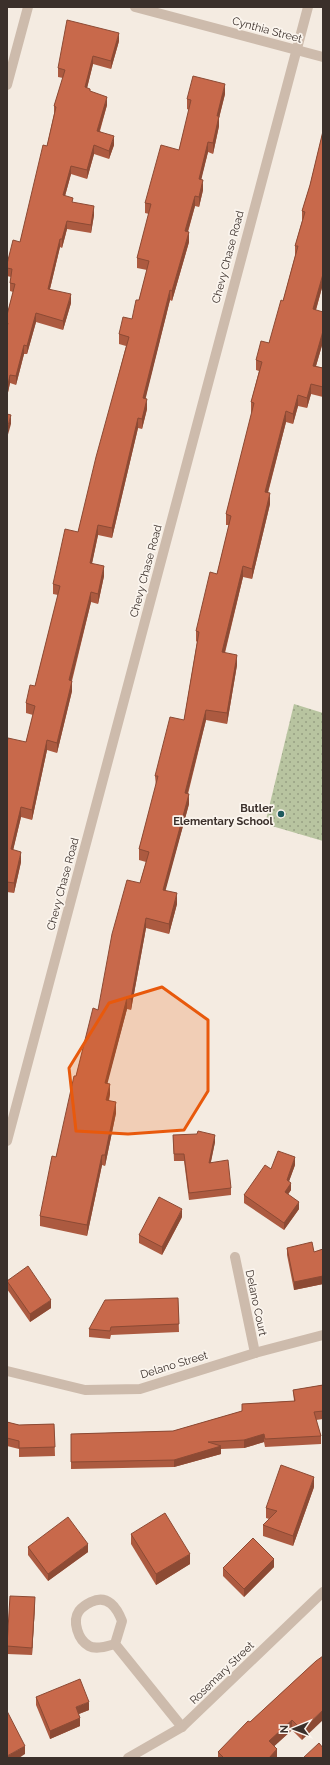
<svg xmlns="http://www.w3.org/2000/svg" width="330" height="1765" font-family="Raleway,sans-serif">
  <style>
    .park { fill: url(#park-dots) }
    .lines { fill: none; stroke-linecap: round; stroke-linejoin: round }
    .street { stroke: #cdbbac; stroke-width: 10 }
    .wall { fill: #ac5a40 }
    .shaded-wall { fill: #8c4a34 }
    .building { fill: #c8694b; stroke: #8c4a34 }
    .marked { fill: #e8590c; fill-opacity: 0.2; stroke: #e8590c; stroke-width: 3; stroke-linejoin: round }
    .poi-dot { fill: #1f5a5e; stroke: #fbf5ee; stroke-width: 1.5 }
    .labels { text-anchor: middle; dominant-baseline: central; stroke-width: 3.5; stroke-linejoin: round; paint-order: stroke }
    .street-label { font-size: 11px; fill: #3b302b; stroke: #fbf5ee }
    .poi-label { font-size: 11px; font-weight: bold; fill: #3b302b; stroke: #fbf5ee; text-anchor: end }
  </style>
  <defs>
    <pattern id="park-dots" width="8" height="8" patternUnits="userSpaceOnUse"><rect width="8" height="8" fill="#b8c4a0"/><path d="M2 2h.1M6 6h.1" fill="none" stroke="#97a083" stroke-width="1.8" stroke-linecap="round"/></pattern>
  </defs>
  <rect width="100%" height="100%" fill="#f4ebe1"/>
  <path class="park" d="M294 704 323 713V841L265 824Z"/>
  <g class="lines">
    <g class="street">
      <path d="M135 7 323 57"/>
      <path d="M7 85 28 7"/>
      <path d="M7 1141 308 7"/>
      <path d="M235 1257 255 1353"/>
      <path d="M7 1371 85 1390 140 1389 255 1353 323 1335"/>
      <path d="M115 1644 122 1621C117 1608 108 1594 91 1602 87 1604 82 1607 79 1611 72 1621 78 1640 89 1646 96 1650 108 1646 115 1644L182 1727"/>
      <path d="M128 1758 182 1727 323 1592"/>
    </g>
  </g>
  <g class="wall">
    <path d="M119 41 111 69 93 64 87 88 90 92 107 105 100 131 114 145 109 159 94 154 87 179 71 174 65 196 73 203 94 215 91 233 67 229 62 248 60 247 50 289 71 303 63 330 36 322 27 354H24L16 385 10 383 7 397V315L13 292 10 291V283L11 277 7 276V264L20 242 47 146 54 114V106L63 78 58 77V68Z"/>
    <path d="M225 94 219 118V126L213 154 208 152 201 179 203 190 199 207 195 206 188 232 189 242 172 301 170 300 145 399 147 409 142 429 138 428 112 538 98 535 92 563 104 576 98 604 91 602 72 681V691L57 753 47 750 32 820 21 817 13 850 21 862 14 893 7 892V743L26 742 33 715 26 713V703L35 686 58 595 53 594V584L78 532 126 346 119 344V334L132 319 139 300 147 270 137 268V258L149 214 145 213V203L179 150 189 110 187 109V99Z"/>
    <path d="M323 131V284L316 310 323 342 316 366 323 368V397L311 394 307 408 298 406 293 424 286 422 268 493 270 504 252 579 243 577 225 653 237 665 227 724 206 720 188 794 189 804 165 890 177 904 169 934 146 928 131 1010 127 1009 107 1083 110 1094 109 1101 116 1113 105 1166 102 1165 87 1236 40 1226V1216L56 1157 76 1076 140 883 146 862 139 860V849L156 786 155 776 184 720 197 642 196 641V631L217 574 229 525H226V514L252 413H251V402L259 371 256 370V360L269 343 283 301 295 256V246L302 221V211L310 185Z"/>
    <path d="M173 1135 215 1142 211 1162 231 1188V1195L189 1200 184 1161H174Z"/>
    <path d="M295 1165 289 1181 291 1190 288 1194 299 1209 284 1230 244 1203V1195L271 1169Z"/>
    <path d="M182 1217 162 1255 139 1243V1235Z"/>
    <path d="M287 1248 314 1252 323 1249V1284L294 1290 287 1255Z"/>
    <path d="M7 1281 51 1308 30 1322 7 1289Z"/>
    <path d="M178 1298 179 1332 111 1335 110 1339 89 1337V1329Z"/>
    <path d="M323 1385V1419L316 1420 321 1436V1444L265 1447 264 1442 244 1448 221 1449V1454L174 1467 71 1469V1434L173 1431 242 1411V1404L294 1401 293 1390Z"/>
    <path d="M7 1422 19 1425 54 1424 55 1456 19 1457V1449L7 1446Z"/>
    <path d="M314 1487 293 1546 263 1536V1525L269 1519 266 1518V1508Z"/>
    <path d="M131 1534 190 1564 156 1585 131 1544Z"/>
    <path d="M28 1547 88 1552 48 1581 28 1555Z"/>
    <path d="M274 1567 244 1597 223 1576V1568Z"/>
    <path d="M35 1605 32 1655 7 1654V1646Z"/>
    <path d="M316 1661 302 1740 292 1730 274 1746 277 1758H218V1752Z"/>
    <path d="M36 1697 89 1710 79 1714 80 1726 50 1739 36 1705Z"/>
  </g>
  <g class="shaded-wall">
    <path d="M119 33V41L111 69V61Z"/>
    <path d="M93 56V64L85 96V87Z"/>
    <path d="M225 84V94L219 118V126L213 154V143L217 116Z"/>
    <path d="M107 97V105L97 139V131Z"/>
    <path d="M114 136V145L109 159V151Z"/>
    <path d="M208 142V152L199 189V179Z"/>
    <path d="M94 145V154L87 179V170Z"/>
    <path d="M71 166V174L63 203V195Z"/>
    <path d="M203 180V190L199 207V197Z"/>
    <path d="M195 196V206L185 241V231Z"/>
    <path d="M94 206V215L91 233V225Z"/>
    <path d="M67 221V229L62 248V239Z"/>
    <path d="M189 232V242L172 301V291Z"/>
    <path d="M60 239V247L48 297V289Z"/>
    <path d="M323 274V284L313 320V309Z"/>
    <path d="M170 290V300L143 409V398Z"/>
    <path d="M71 294V303L63 330V321Z"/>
    <path d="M36 313V322L27 354V346Z"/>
    <path d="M323 331V342L313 376V366Z"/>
    <path d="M24 345V354L16 385V376Z"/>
    <path d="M10 375V383L7 397V389Z"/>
    <path d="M311 384V394L307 408V398Z"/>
    <path d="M298 395V406L293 424V414Z"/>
    <path d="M147 399V409L142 429V419Z"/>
    <path d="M286 411V422L265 503V492Z"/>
    <path d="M11 415V424L7 438V429Z"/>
    <path d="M138 418V428L112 538V528Z"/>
    <path d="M270 493V504L252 579V569Z"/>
    <path d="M98 525V535L90 573V563Z"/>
    <path d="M104 566V576L98 604V594Z"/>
    <path d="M243 566V577L222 663V652Z"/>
    <path d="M91 592V602L69 690V680Z"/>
    <path d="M237 655V665L227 724V713Z"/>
    <path d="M72 681V691L57 753V743Z"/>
    <path d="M206 710V720L185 803V793Z"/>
    <path d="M47 740V750L32 820V810Z"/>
    <path d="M189 794V804L163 900V890Z"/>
    <path d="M21 807V817L11 859V849Z"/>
    <path d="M21 852V862L14 893V883Z"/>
    <path d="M177 893V904L169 934V924Z"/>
    <path d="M146 918V928L131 1010V999Z"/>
    <path d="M127 998V1009L105 1093V1083Z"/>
    <path d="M110 1084V1094L106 1111V1100Z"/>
    <path d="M116 1102V1113L105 1166V1155Z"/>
    <path d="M215 1135V1142L209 1170V1163Z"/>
    <path d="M102 1155V1165L87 1236V1225Z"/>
    <path d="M295 1157V1165L287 1187V1180Z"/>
    <path d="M291 1183V1190L285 1199V1192Z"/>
    <path d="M299 1202V1209L284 1230V1223Z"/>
    <path d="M182 1209V1217L162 1255V1247Z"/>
    <path d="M323 1276V1284L294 1290V1282Z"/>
    <path d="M51 1300V1308L30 1322V1314Z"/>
    <path d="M264 1434V1442L244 1448V1440Z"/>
    <path d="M221 1446V1454L174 1467V1460Z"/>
    <path d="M314 1477V1487L293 1546V1536Z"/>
    <path d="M88 1544V1552L48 1581V1574Z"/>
    <path d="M190 1554V1564L156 1585V1574Z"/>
    <path d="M274 1559V1567L244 1597V1589Z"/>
    <path d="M35 1597V1605L32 1655V1648Z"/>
    <path d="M89 1702V1710L76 1715V1707Z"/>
    <path d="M323 1710V1720L302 1740V1730Z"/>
    <path d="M80 1718V1726L50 1739V1731Z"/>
    <path d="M292 1720V1730L269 1751V1741Z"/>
    <path d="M25 1746V1754L19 1758H7V1756Z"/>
    <path d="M277 1749V1758H269Z"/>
  </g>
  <g class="building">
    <path d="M67 20 119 33 111 61 93 56 85 87 90 89V91L107 97 97 131 114 136 109 151 94 145 87 170 71 166 63 195 73 198 72 202 94 206 91 225 67 221 62 239H60L48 289 71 294 63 321 36 313 27 346 24 345 16 376 10 375 7 389V327L8 323H7V315L15 284 10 283 12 269 7 268V264L13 240 20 242 43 145 47 146 56 107 54 106 65 70 58 68Z"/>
    <path d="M193 76 225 84 217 116H219L213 143 208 142 199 179 203 180 199 197 195 196 185 231 189 232 172 291 170 290 143 398 147 399 142 419 138 418 112 528 98 525 90 563 104 566 98 594 91 592 69 680 72 681 57 743 47 740 32 810 21 807 11 849 21 852 14 883 7 882V743L8 738 26 742 35 706 26 703 30 685 35 686 60 586 53 584 65 529 78 532 96 457 129 337 119 334 123 317 132 319 136 300H139L149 261 137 258 151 204 145 203 161 145 179 150 191 100 187 99Z"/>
    <path d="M323 131V274L313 309 323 312V331L313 366 323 368V387L311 384 307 398 298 395 293 414 286 411 265 492 270 493 252 569 243 566 222 652 237 655 227 713 206 710 185 793 189 794 163 890 177 893 169 924 146 918 131 999 127 998 105 1083 110 1084 106 1100 116 1102 105 1155H102L87 1225 40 1216 52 1156 56 1157 74 1076H76L93 1008 98 1010 112 934 127 880 140 883 149 852 139 849 158 776H155L170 717 184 720 199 632 196 631 210 572 217 574 231 516 226 514 254 403 251 402 262 362 256 360 261 341 269 343 281 300 283 301 298 246H295L305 212 302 211 310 185Z"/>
    <path d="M7 414 11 415 7 429Z"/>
    <path d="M198 1131 215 1135 209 1163 228 1160 231 1188 189 1193 184 1154H174L173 1135 197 1134Z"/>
    <path d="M278 1151 295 1157 287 1180 291 1183 285 1192 299 1202 284 1223 244 1195 265 1165 271 1169Z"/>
    <path d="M159 1197 182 1209 162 1247 139 1235Z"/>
    <path d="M312 1242 314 1252 323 1249V1276L294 1282 287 1248Z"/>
    <path d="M28 1266 51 1300 30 1314 7 1281Z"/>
    <path d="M178 1298 179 1324 111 1327 110 1331 89 1329 105 1300Z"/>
    <path d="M323 1385V1411L314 1412 321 1436 265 1439 264 1434 244 1440 208 1442 221 1446 174 1460 71 1462V1434L173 1431 242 1411V1404L295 1401 293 1390Z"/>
    <path d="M7 1422 19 1425 54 1424 55 1447 19 1448V1441L7 1438Z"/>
    <path d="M281 1465 314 1477 293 1536 263 1525 277 1511 266 1508Z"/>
    <path d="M165 1513 190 1554 156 1574 131 1534Z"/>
    <path d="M68 1517 88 1544 48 1574 28 1547Z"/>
    <path d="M253 1538 274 1559 244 1589 223 1568Z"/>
    <path d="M10 1596 35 1597 32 1648 7 1646Z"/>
    <path d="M323 1656V1710L302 1730 292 1720 269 1741 277 1749 269 1758H224L218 1752 248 1721 250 1722 316 1661Z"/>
    <path d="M80 1679 89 1702 76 1707 80 1718 50 1731 36 1697Z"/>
    <path d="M7 1711 25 1746 7 1756Z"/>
    <path d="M319 1743 323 1748V1758H303Z"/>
  </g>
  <path class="marked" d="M162 987 208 1020V1091L184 1130 128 1134 76 1131 69 1068 109 1003Z"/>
  <circle class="poi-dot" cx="281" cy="814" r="4"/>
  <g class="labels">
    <g class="street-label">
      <text transform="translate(267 30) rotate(15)">Cynthia Street</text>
      <text transform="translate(228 257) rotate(-75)">Chevy Chase Road</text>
      <text transform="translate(146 571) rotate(-75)">Chevy Chase Road</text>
      <text transform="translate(63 884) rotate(-75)">Chevy Chase Road</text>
      <text transform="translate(256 1303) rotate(78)">Delano Court</text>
      <text transform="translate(174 1365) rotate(-17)">Delano Street</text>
      <text transform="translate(222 1673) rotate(-44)">Rosemary Street</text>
    </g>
    <g class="poi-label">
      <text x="273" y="808">Butler<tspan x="273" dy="13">Elementary School</tspan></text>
    </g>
  </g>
  <rect width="330" height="1765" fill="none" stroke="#3b302b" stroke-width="16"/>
  <g transform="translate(294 1729) rotate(269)" stroke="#fbf5ee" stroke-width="3" paint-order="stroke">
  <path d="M0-3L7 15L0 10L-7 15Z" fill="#3b302b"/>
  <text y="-6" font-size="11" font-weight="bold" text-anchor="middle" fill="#3b302b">N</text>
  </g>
</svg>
